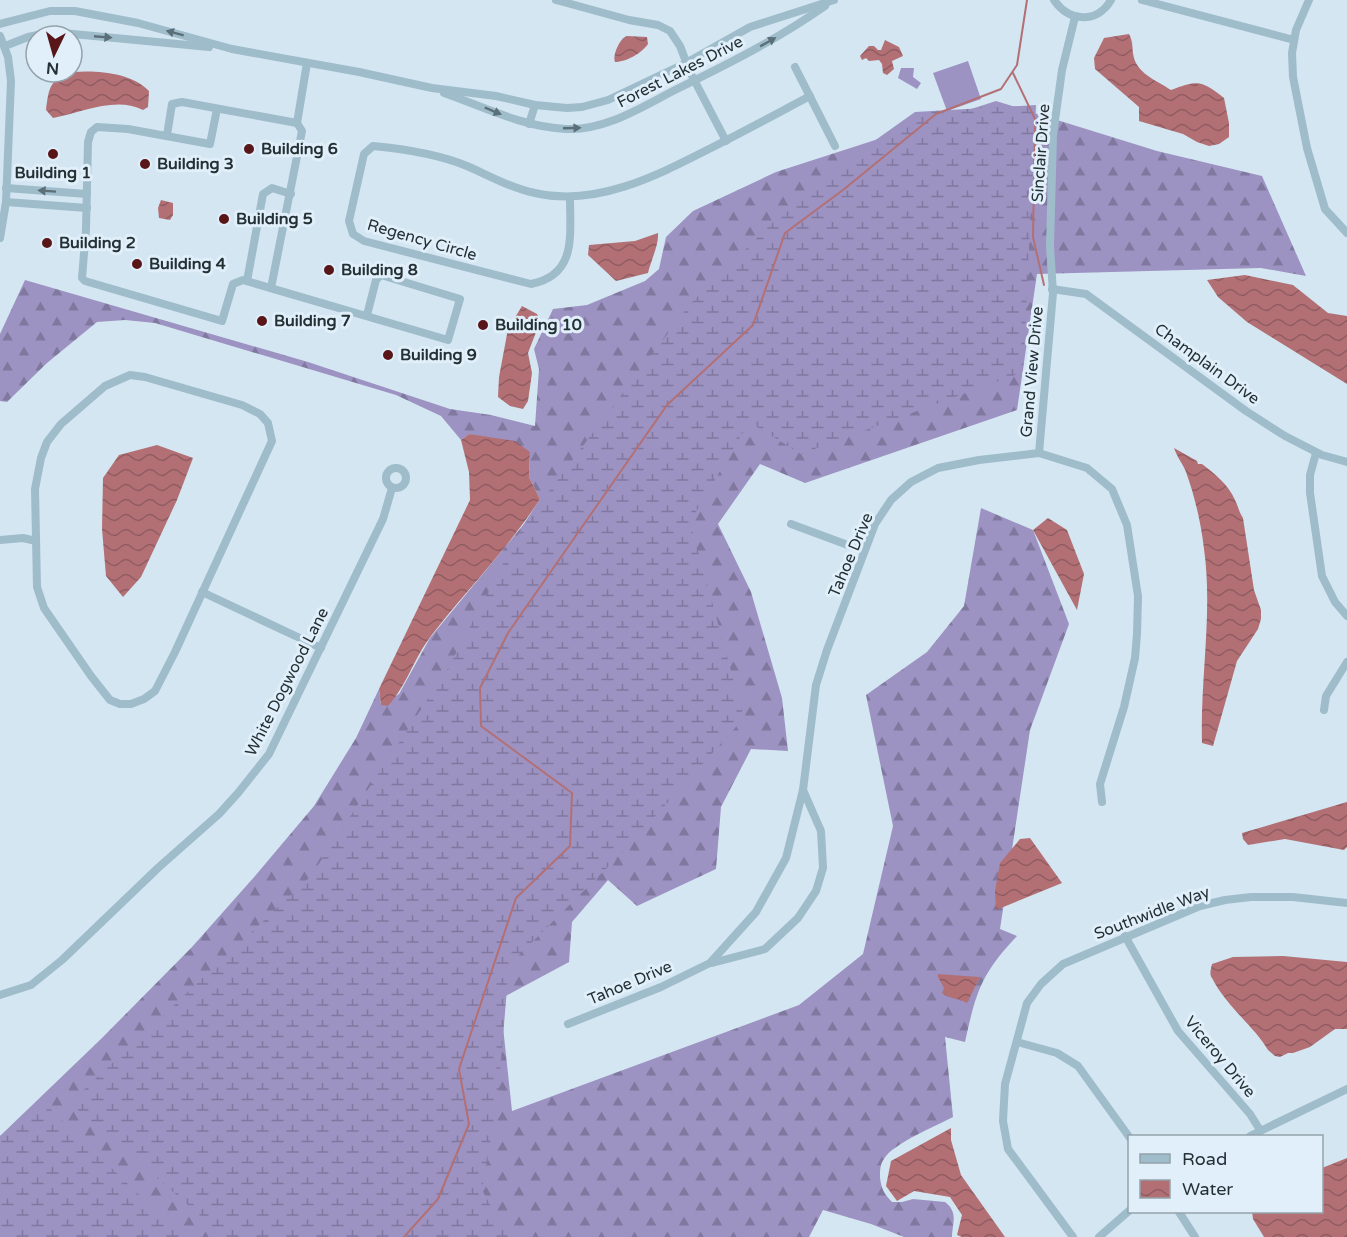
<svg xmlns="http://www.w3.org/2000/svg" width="1347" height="1237" font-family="'Varela Round',sans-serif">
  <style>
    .forest { fill: url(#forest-firs) }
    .wetland { fill: url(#wetland-marsh) }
    .green { fill: #9d93c2 }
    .water { fill: url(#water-waves) }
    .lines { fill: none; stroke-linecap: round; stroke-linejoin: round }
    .stream { stroke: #b27075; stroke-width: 2 }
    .minor { stroke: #9fbccb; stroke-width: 8 }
    .oneway { fill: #5b6f78 }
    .poi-dot { fill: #581619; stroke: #e0effa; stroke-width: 2 }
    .labels { text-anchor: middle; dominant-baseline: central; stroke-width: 6; stroke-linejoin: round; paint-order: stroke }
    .street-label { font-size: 16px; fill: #233034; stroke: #e0effa }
    .poi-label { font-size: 16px; font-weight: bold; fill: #233034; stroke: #e0effa; text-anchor: start }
  </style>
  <defs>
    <pattern id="forest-firs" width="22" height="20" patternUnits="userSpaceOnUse" patternTransform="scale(1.5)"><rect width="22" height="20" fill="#9d93c2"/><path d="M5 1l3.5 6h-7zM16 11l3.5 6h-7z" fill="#80789e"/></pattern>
    <pattern id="wetland-marsh" width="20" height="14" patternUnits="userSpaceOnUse" patternTransform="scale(1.5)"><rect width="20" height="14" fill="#9d93c2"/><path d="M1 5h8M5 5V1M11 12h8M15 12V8" fill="none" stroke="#80789e"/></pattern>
    <pattern id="water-waves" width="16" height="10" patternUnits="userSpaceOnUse" patternTransform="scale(1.5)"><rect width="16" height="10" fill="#b27075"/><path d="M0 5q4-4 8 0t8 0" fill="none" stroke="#905c61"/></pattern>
  </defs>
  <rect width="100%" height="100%" fill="#d4e6f2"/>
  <path class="forest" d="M996 101 1157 151 1262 176 1306 276 1261 268 1037 274 1017 410 805 483 760 464 718 524 751 592 782 698 788 751 751 749 721 807 716 869 637 906 608 880 572 922 569 962 500 999 512 1111 799 1005 863 954 893 826 866 695 927 652 964 606 981 508 1033 530 1069 624 1030 730 1000 929 1017 936C981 974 976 992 965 1042L945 1037 953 1117C936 1126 892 1144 884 1159 880 1164 880 1171 880 1177 881 1188 884 1194 892 1202H902L913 1199 945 1202C959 1213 952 1223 952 1237H904L871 1224 823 1210 809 1237H0V1136L102 1038 192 947 255 876 314 806 356 738 379 689 381 705 399 694 430 638 524 524 540 499 529 477 530 452 469 434 461 440 441 416 396 395 155 323 125 320 97 322 47 363 7 402 0 401V334L25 280 308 362 450 409 491 415 535 426 539 369 534 349 553 309 587 305 645 281 659 269 666 237 693 211 776 172Z"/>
  <g class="wetland">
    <path d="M1036 105 1023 372 801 454 749 422 690 522 744 718 624 851 509 965 498 1096 482 1190 508 1237H225L70 1103 310 877 447 670 524 524 690 304 808 188 915 112Z"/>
    <path d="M45 1104 183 1237H0V1136Z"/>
  </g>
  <g class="green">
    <path d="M968 61 981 99 947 111 933 73Z"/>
    <path d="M901 68H914L913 77 921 83 917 89 898 78Z"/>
  </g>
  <g class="water">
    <path d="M1129 34C1133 42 1132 45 1133 53 1135 73 1156 80 1171 90 1198 80 1201 80 1224 98L1229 123V137L1219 144 1209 146 1197 142 1183 134 1139 121V107L1095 69 1094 58 1104 38Z"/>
    <path d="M627 36 647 37 648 44C642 53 626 62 615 62 612 55 620 38 627 36Z"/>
    <path d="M885 40 899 47 903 56 892 61 894 69 887 75 883 73 882 64 879 60 869 61 866 58 862 60 860 56 869 46H874L878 50H881Z"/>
    <path d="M72 72C96 70 131 72 149 91L148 107 143 110C115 96 82 113 53 118L46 110C49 88 49 80 72 72Z"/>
    <path d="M161 200 173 203V215L170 220 159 218 158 208Z"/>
    <path d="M658 233C659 245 651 260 648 273L616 281 588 255 589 245 635 241Z"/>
    <path d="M1245 275 1293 285 1328 313 1347 316V384L1247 322 1218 297 1207 280Z"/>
    <path d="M522 306 537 314 540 322 528 353 532 373 528 401 523 409 510 406 498 397 499 377 508 329Z"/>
    <path d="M469 434 515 441 530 452 529 477 540 499C508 549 466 590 431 636 414 658 407 685 388 706L381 705 379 689 470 500 469 472 461 440Z"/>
    <path d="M157 445 193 458 177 500 141 577 123 597 106 576 102 529 103 478 119 455Z"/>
    <path d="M1174 448 1197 461 1198 464H1202C1216 475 1228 484 1235 500 1238 506 1239 512 1243 518L1254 590 1261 610V619L1258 629 1237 661 1213 746 1202 743C1200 678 1213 613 1204 549 1201 523 1195 497 1186 472 1183 464 1177 457 1174 448Z"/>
    <path d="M1048 518 1067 530 1084 574 1077 610 1033 530Z"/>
    <path d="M1347 802V847L1344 850 1285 839 1248 845 1243 839 1242 833Z"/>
    <path d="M1030 838 1062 883 996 910 995 891 1000 863 1020 839Z"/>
    <path d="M1283 956 1347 962V1029H1335L1310 1047 1293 1053H1288L1280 1057 1275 1056 1268 1050C1253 1025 1226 1006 1212 978 1209 974 1211 969 1212 964L1233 957Z"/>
    <path d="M938 974 979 977H980L967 1003C959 998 949 999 942 993L944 988 938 977Z"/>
    <path d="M951 1128V1140L961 1175 1005 1237H962L957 1235 962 1215 950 1197 914 1191 897 1201 886 1186 891 1161Z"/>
    <path d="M1347 1158V1237H1264L1253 1219 1252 1212H1322V1168Z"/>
  </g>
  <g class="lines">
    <g class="stream">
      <path d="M1013 73 1035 119 1033 237 1044 285"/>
      <path d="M404 1237 438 1199 469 1124 459 1069 516 898 570 846 572 793 481 726 480 688 508 633 667 405 753 325 785 233 843 190 936 114 1001 89 1017 65 1027 0"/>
    </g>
    <g class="minor">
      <path d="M556 0 629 20 658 25 670 31 680 46 690 72 726 141"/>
      <path d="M1054 0C1069 22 1097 24 1111 0"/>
      <path d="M1142 0 1294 40"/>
      <path d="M1309 0 1296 30 1292 53 1293 77 1307 148 1325 209 1347 233"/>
      <path d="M0 24 50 11H75L138 23 232 49 359 72 432 88 496 96 535 105 567 108 582 107 608 100 686 63 750 27 834 0"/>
      <path d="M0 36 8 57 11 81 6 202 0 238"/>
      <path d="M5 46 28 37 52 32 209 47"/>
      <path d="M795 67 835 146"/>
      <path d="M444 93C484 107 523 127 566 129 606 131 643 106 677 89 728 64 778 39 825 6"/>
      <path d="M217 109 210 144 128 129 97 127 91 132 88 142 86 229 82 278 85 281 222 321 233 284 243 280 448 340 460 299 381 275 376 280 367 315"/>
      <path d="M297 123 307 63"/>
      <path d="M529 124 535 105"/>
      <path d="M167 135 172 104 182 102 297 123 302 131 271 288"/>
      <path d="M6 188 87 194"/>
      <path d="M570 197C570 236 577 275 531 284L364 241 353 234 349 221 364 154 373 146C405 149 438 154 467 166 490 176 511 188 535 193 596 207 656 176 709 149 743 132 776 114 810 96"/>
      <path d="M6 202 87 208"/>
      <path d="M247 281 263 194 272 188 291 194"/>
      <path d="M1052 289 1086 294 1246 411 1285 436 1322 455 1347 462"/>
      <path d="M130 375 145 377 242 405 260 414 268 423 272 441 175 652 155 691 144 699 131 704H120L110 700 91 676 44 608 37 587 35 489 41 458 47 442 61 424 105 386Z"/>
      <path d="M1039 453 1053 293 1050 246 1053 135 1062 70 1075 17"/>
      <path d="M1316 453 1310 475V493L1322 576 1335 602 1347 616"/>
      <circle cx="396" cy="478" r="10"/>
      <path d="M791 524 864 551"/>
      <path d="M0 540 23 538 36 541"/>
      <path d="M202 592 321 648"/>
      <path d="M1324 710 1326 696 1347 662"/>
      <path d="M1125 936 1178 1031 1250 1114 1260 1130"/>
      <path d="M712 963 765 949 798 918 816 891 823 868 821 831 803 790"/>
      <path d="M0 995 31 985 62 960 159 867 219 814 238 793 269 754 383 519 392 488"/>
      <path d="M568 1024 661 987 710 963 756 912 786 858 803 790 816 685 827 650 875 524 891 500 911 482 938 468 979 460 1039 453 1087 468 1112 489 1127 525 1138 596 1137 634 1135 658 1124 707 1100 784 1102 802"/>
      <path d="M1017 1042 1057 1053 1078 1066 1130 1138"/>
      <path d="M1250 1136 1347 1089"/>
      <path d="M1179 1212 1195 1237"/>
      <path d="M1073 1237 1008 1149 1003 1121 1005 1084 1027 1003 1041 984 1063 964 1200 906 1225 900 1251 897H1293L1347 903"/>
      <path d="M1099 1237 1130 1210"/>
    </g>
  </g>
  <defs><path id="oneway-solid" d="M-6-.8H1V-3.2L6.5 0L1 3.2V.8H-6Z" transform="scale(1.5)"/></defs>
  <g class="oneway">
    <use href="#oneway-solid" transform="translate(175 33) rotate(-165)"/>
    <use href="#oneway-solid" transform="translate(103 37) rotate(5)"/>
    <use href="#oneway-solid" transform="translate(768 42) rotate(-29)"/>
    <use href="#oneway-solid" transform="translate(493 111) rotate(23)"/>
    <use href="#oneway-solid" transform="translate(572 128) rotate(-2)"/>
    <use href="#oneway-solid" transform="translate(47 191) rotate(-176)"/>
  </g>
  <g class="poi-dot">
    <circle cx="249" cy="149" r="6"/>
    <circle cx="53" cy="154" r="6"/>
    <circle cx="145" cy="164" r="6"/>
    <circle cx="224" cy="219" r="6"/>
    <circle cx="47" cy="243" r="6"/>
    <circle cx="137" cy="264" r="6"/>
    <circle cx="329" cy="270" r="6"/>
    <circle cx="262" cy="321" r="6"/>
    <circle cx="483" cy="325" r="6"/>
    <circle cx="388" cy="355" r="6"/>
  </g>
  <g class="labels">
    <g class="street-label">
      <text transform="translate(680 72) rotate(-27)">Forest Lakes Drive</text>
      <text transform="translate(1041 153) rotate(-86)">Sinclair Drive</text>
      <text transform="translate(422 240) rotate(16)">Regency Circle</text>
      <text transform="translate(1207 364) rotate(36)">Champlain Drive</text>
      <text transform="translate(1032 372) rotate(-85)">Grand View Drive</text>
      <text transform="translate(851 555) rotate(-67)">Tahoe Drive</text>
      <text transform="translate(287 682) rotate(-63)">White Dogwood Lane</text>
      <text transform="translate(1152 913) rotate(-21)">Southwidle Way</text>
      <text transform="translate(630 983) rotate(-23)">Tahoe Drive</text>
      <text transform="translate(1220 1057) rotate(50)">Viceroy Drive</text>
    </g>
    <g class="poi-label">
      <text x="261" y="149">Building 6</text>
      <text x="157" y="164">Building 3</text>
      <text x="53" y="173" text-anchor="middle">Building 1</text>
      <text x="236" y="219">Building 5</text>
      <text x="59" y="243">Building 2</text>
      <text x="149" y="264">Building 4</text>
      <text x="341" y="270">Building 8</text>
      <text x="274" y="321">Building 7</text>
      <text x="495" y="325">Building 10</text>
      <text x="400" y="355">Building 9</text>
    </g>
  </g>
  <rect x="1128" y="1135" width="195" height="78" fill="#e0effa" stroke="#94a3ab" stroke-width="1.5"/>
  <rect x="1140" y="1154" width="30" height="9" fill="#9fbccb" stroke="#94a3ab" stroke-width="1.5"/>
  <text x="1182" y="1165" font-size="18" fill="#233034">Road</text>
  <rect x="1140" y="1180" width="30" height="18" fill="url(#water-waves)" stroke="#94a3ab" stroke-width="1.5"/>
  <text x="1182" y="1195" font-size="18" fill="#233034">Water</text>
  <g transform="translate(54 54) rotate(185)"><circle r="28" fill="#e0effa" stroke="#94a3ab" stroke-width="1.5"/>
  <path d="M0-4.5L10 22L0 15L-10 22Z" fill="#581619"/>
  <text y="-9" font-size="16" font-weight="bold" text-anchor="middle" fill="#233034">N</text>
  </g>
</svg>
